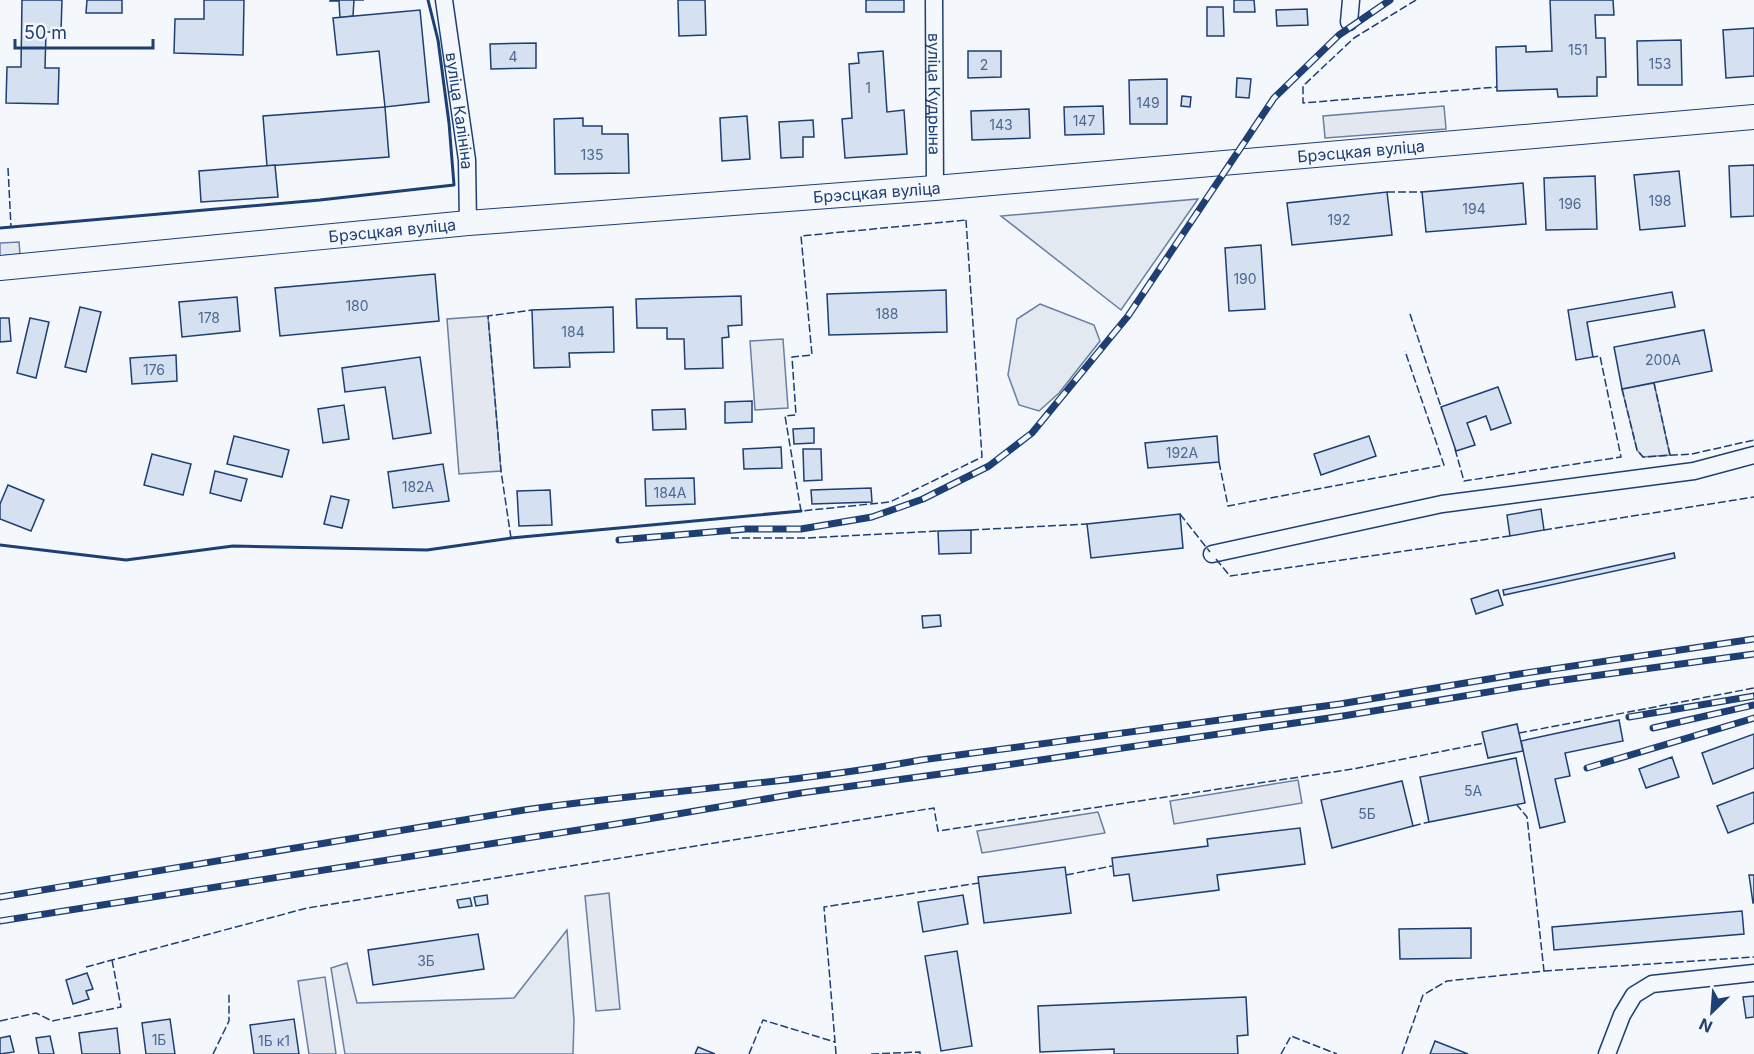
<svg xmlns="http://www.w3.org/2000/svg" width="1754" height="1054" font-family="Inter,sans-serif">
  <style>
    .green { fill: #e3e9f0; stroke: #687fa3; stroke-width: 1.5 }
    .parking { fill: #e3e8f0; stroke: #687fa3; stroke-width: 1.5 }
    .building { fill: #d5e0f0; stroke: #1d3f73; stroke-width: 1.5 }
    .lines { fill: none; stroke-linecap: round; stroke-linejoin: round }
    .street-casing { stroke: #1d3f73; stroke-width: 19 }
    .secondary-casing { stroke: #1d3f73; stroke-width: 26 }
    .street { stroke: #f4f7fb; stroke-width: 16 }
    .secondary { stroke: #f4f7fb; stroke-width: 24 }
    .rail-casing { stroke: #1d3f73; stroke-width: 7 }
    .rail { stroke: #f4f7fb; stroke-width: 4.5; stroke-dasharray: 14; stroke-linecap: butt }
    .fence { stroke: #1d3f73; stroke-width: 1.5; stroke-dasharray: 8 3; stroke-linecap: butt }
    .wall { stroke: #1d3f73; stroke-width: 3 }
    .labels { text-anchor: middle; dominant-baseline: central; stroke-width: 4.5; stroke-linejoin: round; paint-order: stroke }
    .number-label { font-size: 14px; fill: #4b6792 }
    .street-label { font-size: 16px; fill: #1d3f73; stroke: #f4f7fb }
  </style>
  <rect width="100%" height="100%" fill="#f4f7fb"/>
  <g class="green">
    <path d="M1198 199 1121 310 1001 216Z"/>
    <path d="M1040 304 1094 325 1100 341 1059 393 1039 411 1019 405 1008 375 1017 319Z"/>
    <path d="M1654 383 1670 455 1643 457 1637 450 1622 389Z"/>
    <path d="M567 930 574 1020 573 1054H345L331 968 347 963 357 1003 514 998Z"/>
  </g>
  <g class="parking">
    <path d="M1444 106 1446 129 1325 138 1323 116Z"/>
    <path d="M19 242 20 254 0 256V243Z"/>
    <path d="M488 316 501 471 459 474 447 319Z"/>
    <path d="M783 339 788 408 755 410 750 341Z"/>
    <path d="M1298 780 1302 803 1174 824 1170 801Z"/>
    <path d="M1098 812 1105 833 982 853 977 831Z"/>
    <path d="M609 893 620 1009 596 1011 585 896Z"/>
    <path d="M325 977 336 1054H309L298 981Z"/>
  </g>
  <g class="building">
    <path d="M22 0H62L61 32H46L45 68H59L58 104 6 103 7 67H21Z"/>
    <path d="M87 0H122V13H86Z"/>
    <path d="M204 0H244L243 55 174 53 175 19H204Z"/>
    <path d="M330 0H364H354L353 16 340 18 339 1H330Z"/>
    <path d="M678 0H705L706 35 679 36Z"/>
    <rect x="866" y="0" width="38" height="12"/>
    <path d="M1234 0H1254L1255 12H1234Z"/>
    <path d="M1550 0H1613L1614 15H1595L1596 38H1605L1606 77H1597V96L1558 97 1557 89 1497 91 1496 47 1526 46V52L1552 51Z"/>
    <path d="M1207 7H1223L1224 36H1207Z"/>
    <path d="M1307 9 1308 25 1277 26 1276 10Z"/>
    <path d="M420 10 429 102 385 107 379 51 337 55 333 18Z"/>
    <path d="M1754 28V76L1726 78 1723 30Z"/>
    <path d="M1681 40 1682 85H1638L1637 41Z"/>
    <path d="M536 43V68L491 69 490 44Z"/>
    <path d="M883 51 887 112 904 110 907 154 845 158 842 119 852 118 849 64 859 63 858 53Z"/>
    <path d="M968 51H1001V77L968 78Z"/>
    <path d="M1237 78 1251 79 1249 98 1236 97Z"/>
    <path d="M1167 79V124H1130L1129 80Z"/>
    <path d="M1182 96 1191 97 1190 107 1181 106Z"/>
    <path d="M1103 106 1104 134 1065 135 1064 107Z"/>
    <path d="M385 107 389 157 267 166 263 116Z"/>
    <path d="M1029 109 1030 138 972 140 971 111Z"/>
    <path d="M747 116 750 159 722 161 720 118Z"/>
    <path d="M583 118V126H602V134H628L629 173 555 174 554 119Z"/>
    <path d="M813 120 814 137H803V157L781 158 779 122Z"/>
    <path d="M275 165 278 197 201 202 199 171Z"/>
    <path d="M1754 165V216L1731 217 1729 166Z"/>
    <path d="M1679 171 1685 226 1640 230 1634 175Z"/>
    <path d="M1595 176 1597 229 1546 230 1544 178Z"/>
    <path d="M1523 183 1526 224 1426 232 1422 192Z"/>
    <path d="M1387 192 1392 235 1292 245 1287 203Z"/>
    <path d="M1261 245 1265 309 1229 311 1225 248Z"/>
    <path d="M435 274 439 321 280 336 275 288Z"/>
    <path d="M946 290 947 332 829 335 827 294Z"/>
    <path d="M1672 292 1675 307 1587 322 1593 357 1576 360 1568 310Z"/>
    <path d="M741 296 742 325 728 326 729 337 722 338 723 368 685 369 684 339H667V328H637L636 299Z"/>
    <path d="M237 297 240 331 182 337 179 302Z"/>
    <path d="M80 307 101 312 86 372 65 367Z"/>
    <path d="M613 307 614 352 569 353 570 367 534 368 532 310Z"/>
    <path d="M0 318H9L11 341 0 342Z"/>
    <path d="M30 318 49 322 36 378 17 373Z"/>
    <path d="M1704 330 1712 371 1622 389 1614 347Z"/>
    <path d="M176 355 177 381 132 384 130 358Z"/>
    <path d="M420 357 431 433 393 439 385 387 345 392 342 368Z"/>
    <path d="M1498 387 1511 423 1491 430 1486 416 1467 423 1475 445 1456 451 1441 407Z"/>
    <path d="M752 401V422L725 423V402Z"/>
    <path d="M344 405 349 439 323 443 318 409Z"/>
    <path d="M685 409 686 429 653 430 652 410Z"/>
    <path d="M814 428V443L794 444 793 429Z"/>
    <path d="M234 436 289 450 282 477 227 464Z"/>
    <path d="M1217 436 1219 462 1148 468 1145 443Z"/>
    <path d="M1369 436 1376 456 1321 475 1314 454Z"/>
    <path d="M781 447 782 468 744 469 743 449Z"/>
    <path d="M803 449H821L822 480 804 481Z"/>
    <path d="M152 454 191 464 183 495 144 485Z"/>
    <path d="M443 464 449 501 393 508 388 472Z"/>
    <path d="M215 471 247 479 241 501 210 493Z"/>
    <path d="M694 478 695 504 646 506 645 479Z"/>
    <path d="M8 485 44 500 31 531 0 519V504Z"/>
    <path d="M871 488 872 502 812 504 811 490Z"/>
    <path d="M550 490 552 525 519 526 517 491Z"/>
    <path d="M331 496 349 500 342 528 324 524Z"/>
    <path d="M1541 509 1544 530 1510 536 1507 515Z"/>
    <path d="M1180 514 1183 548 1091 558 1087 524Z"/>
    <path d="M971 530V553L939 554 938 531Z"/>
    <path d="M1674 553 1675 558 1504 595 1503 590Z"/>
    <path d="M1498 590 1503 605 1476 614 1471 599Z"/>
    <path d="M940 615 941 626 923 628 922 616Z"/>
    <path d="M1619 720 1623 741 1565 753 1570 776 1555 779 1565 822 1540 828 1521 741Z"/>
    <path d="M1517 724 1523 751 1488 758 1482 732Z"/>
    <path d="M1754 734V768L1713 784 1702 753Z"/>
    <path d="M1672 757 1679 777 1646 788 1639 769Z"/>
    <path d="M1516 758 1525 803 1429 822 1420 777Z"/>
    <path d="M1402 781 1413 826 1332 848 1321 800Z"/>
    <path d="M1754 792V823L1728 833 1717 806Z"/>
    <path d="M1300 828 1305 864 1217 875 1219 890 1133 901 1129 874 1114 876 1112 858 1208 846 1207 839Z"/>
    <path d="M1065 867 1071 913 984 923 978 877Z"/>
    <path d="M1749 875H1754V903H1753Z"/>
    <path d="M487 895 488 904 476 906 474 897Z"/>
    <path d="M963 895 968 924 923 932 918 902Z"/>
    <path d="M470 898 472 906 459 908 457 900Z"/>
    <path d="M1742 911 1744 934 1554 950 1552 927Z"/>
    <path d="M1471 928V958L1400 959 1399 929Z"/>
    <path d="M478 934 484 969 373 985 368 950Z"/>
    <path d="M957 951 972 1046 941 1051 925 956Z"/>
    <path d="M87 973 93 989 86 991 89 999 73 1004 66 980Z"/>
    <path d="M1754 996V1017L1746 1018 1743 997Z"/>
    <path d="M1246 997 1248 1035 1237 1036 1238 1054H1114V1049L1040 1052 1038 1006Z"/>
    <path d="M170 1019 175 1054H146L142 1023Z"/>
    <path d="M294 1019 299 1054H254L250 1025Z"/>
    <path d="M117 1028 120 1054H82L79 1033Z"/>
    <path d="M10 1036 14 1052 0 1054V1038Z"/>
    <path d="M50 1036 54 1054H39L36 1038Z"/>
    <path d="M1435 1041 1468 1054H1430Z"/>
    <path d="M698 1047 715 1054H695Z"/>
  </g>
  <g class="lines">
    <defs>
      <g id="street">
        <path id="s1" d="M444 0 467 160 468 223"/>
        <path id="s2" d="M934 0 935 188"/>
        <path d="M1349 22 1351 0"/>
        <path d="M1212 554 1442 504 1694 471 1754 455"/>
        <path d="M1607 1054 1622 1015 1634 995 1652 984 1754 973"/>
      </g>
      <g id="secondary">
        <path id="s3" d="M0 268 468 223 935 188 1754 117"/>
      </g>
    </defs>
    <use href="#street" class="street-casing"/>
    <use href="#secondary" class="secondary-casing"/>
    <use href="#street" class="street"/>
    <use href="#secondary" class="secondary"/>
    <defs>
      <g id="rail">
        <path d="M619 540 746 529H801L872 517 923 499 989 466 1032 433 1128 316 1274 98 1339 35 1390 0"/>
        <path d="M1629 717 1754 696"/>
        <path d="M1653 728 1754 705"/>
        <path d="M1587 768 1754 718"/>
        <path d="M0 897 524 810C656 791 790 784 921 760L1340 704 1519 674 1754 639"/>
        <path d="M0 921 642 820 801 793 999 766 1343 716 1549 682 1754 654"/>
      </g>
    </defs>
    <use href="#rail" class="rail-casing"/>
    <use href="#rail" class="rail"/>
    <g class="fence">
      <path d="M1416 0 1354 38 1303 86V103L1497 87"/>
      <path d="M8 168 11 227"/>
      <path d="M1387 192H1422"/>
      <path d="M966 220 982 457 890 502 801 511 785 416 796 415 792 357 812 355 801 236Z"/>
      <path d="M1410 314 1442 410"/>
      <path d="M1654 383 1670 455"/>
      <path d="M1622 389 1637 450 1643 457 1692 454 1754 440"/>
      <path d="M1455 449 1464 481 1621 457 1600 356 1593 357"/>
      <path d="M1219 462 1228 506 1444 465 1405 351"/>
      <path d="M1180 514 1210 552"/>
      <path d="M971 530 1087 524"/>
      <path d="M1544 530 1754 497"/>
      <path d="M511 538 501 471 488 316 532 310"/>
      <path d="M731 538H807L938 531"/>
      <path d="M1216 559 1230 576 1510 536"/>
      <path d="M1519 733 1754 688"/>
      <path d="M1413 826 1429 822"/>
      <path d="M1066 875 1112 866"/>
      <path d="M86 967 307 908 934 808 938 831 1353 769 1484 743"/>
      <path d="M1544 971 1754 957"/>
      <path d="M0 1021 36 1013 52 1021 121 1007 112 960"/>
      <path d="M213 1054 229 1021V993"/>
      <path d="M749 1054 763 1020 835 1042"/>
      <path d="M836 1054 824 907 979 883"/>
      <path d="M871 1054 920 1052V1054"/>
      <path d="M1281 1054 1291 1036 1337 1054"/>
      <path d="M1402 1054 1423 995 1447 981 1544 971 1527 817 1517 805"/>
    </g>
    <g class="wall">
      <path d="M0 228 320 200 454 185 449 123 438 40 428 0"/>
      <path d="M0 545 126 560 233 546 427 550 511 538 801 511"/>
    </g>
  </g>
  <g class="labels">
    <g class="number-label">
      <text x="1578" y="49">151</text>
      <text x="513" y="56">4</text>
      <text x="1660" y="63">153</text>
      <text x="984" y="64">2</text>
      <text x="868" y="87">1</text>
      <text x="1148" y="102">149</text>
      <text x="1084" y="120">147</text>
      <text x="1001" y="124">143</text>
      <text x="592" y="154">135</text>
      <text x="1660" y="200">198</text>
      <text x="1570" y="203">196</text>
      <text x="1474" y="208">194</text>
      <text x="1339" y="219">192</text>
      <text x="1245" y="278">190</text>
      <text x="357" y="305">180</text>
      <text x="887" y="313">188</text>
      <text x="209" y="317">178</text>
      <text x="573" y="331">184</text>
      <text x="1663" y="359">200А</text>
      <text x="154" y="369">176</text>
      <text x="1182" y="452">192А</text>
      <text x="418" y="486">182А</text>
      <text x="670" y="492">184А</text>
      <text x="1473" y="790">5А</text>
      <text x="1367" y="813">5Б</text>
      <text x="426" y="960">3Б</text>
      <text x="159" y="1039">1Б</text>
      <text x="274" y="1040">1Б к1</text>
    </g>
    <g class="street-label">
      <text stroke="none"><textPath href="#s2" startOffset="94">вуліца Кудрына</textPath></text>
      <text stroke="none"><textPath href="#s1" startOffset="112">вуліца Калініна</textPath></text>
      <text stroke="none"><textPath href="#s3" startOffset="1366">Брэсцкая вуліца</textPath></text>
      <text stroke="none"><textPath href="#s3" startOffset="880">Брэсцкая вуліца</textPath></text>
      <text stroke="none"><textPath href="#s3" startOffset="394">Брэсцкая вуліца</textPath></text>
    </g>
  </g>
  <g transform="translate(1712 1012) rotate(205)" stroke="#f4f7fb" stroke-width="4.5" paint-order="stroke">
  <path d="M0-4.5L10 22L0 15L-10 22Z" fill="#1d3f73"/>
  <text y="-9" font-size="16" font-weight="bold" text-anchor="middle" fill="#1d3f73">N</text>
  </g>
  <path d="M15 39v9h138v-9" fill="none" stroke="#1d3f73" stroke-width="3"/>
  <text x="24" y="39" font-size="18" fill="#1d3f73" stroke="#f4f7fb" stroke-width="4.5" paint-order="stroke">50 m</text>
</svg>
